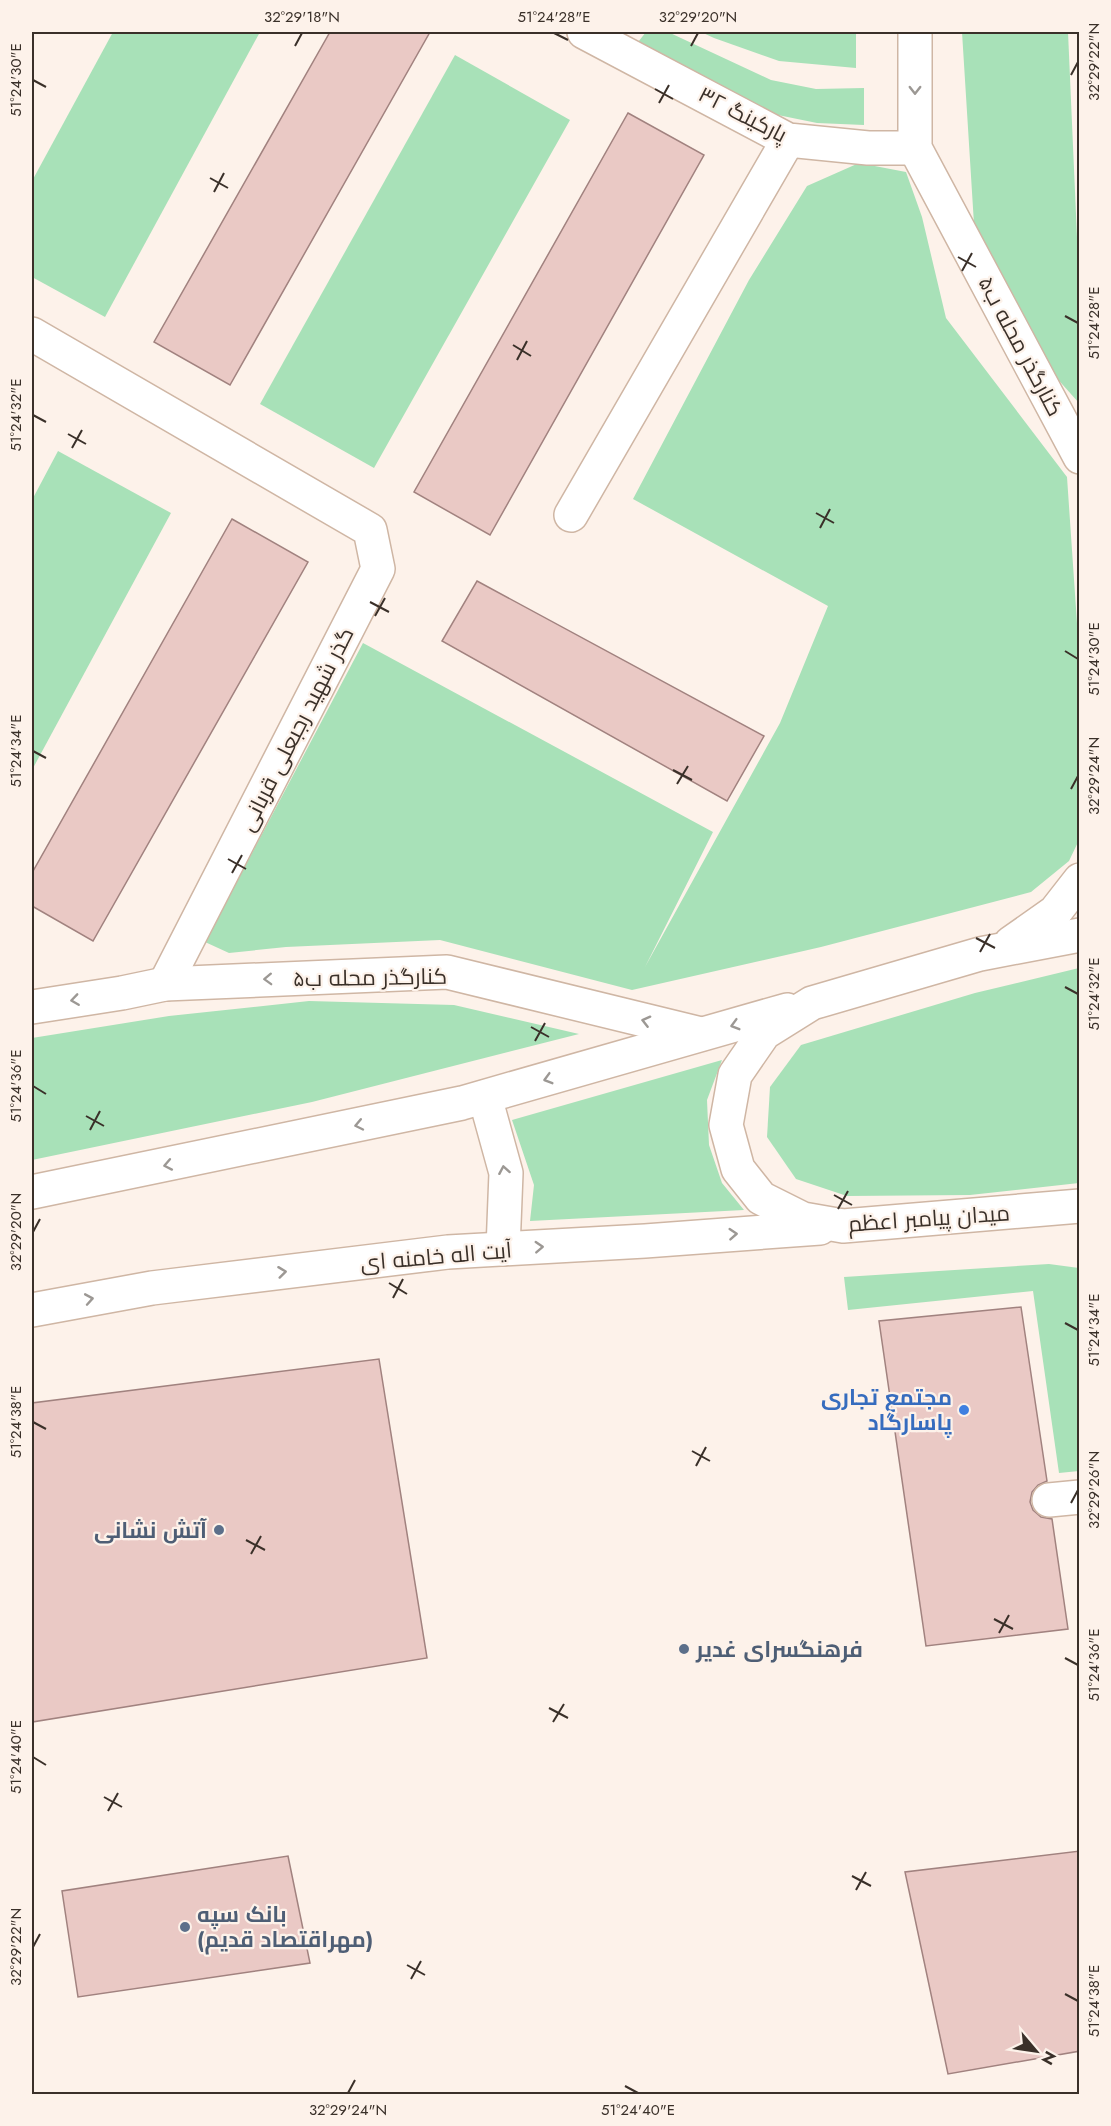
<svg xmlns="http://www.w3.org/2000/svg" width="1111" height="2126" font-family="Jost,Cairo,sans-serif">
  <style>
    .green { fill: #a8e1b8 }
    .building { fill: #eac9c5; stroke: #a1827f; stroke-width: 1.5 }
    .lines { fill: none; stroke-linecap: round; stroke-linejoin: round }
    .street-casing { stroke: #cfb6a4; stroke-width: 36 }
    .secondary-casing { stroke: #cfb6a4; stroke-width: 36 }
    .street { stroke: #fff; stroke-width: 33 }
    .secondary { stroke: #fff; stroke-width: 33 }
    .oneway { stroke: #9c9894 }
    .ticks { fill: none; stroke: #3a3029; stroke-width: 2 }
    .shop-dot { fill: #3f7fe0; stroke: #fdf2ea; stroke-width: 2 }
    .service-dot { fill: #5c6f8a; stroke: #fdf2ea; stroke-width: 2 }
    .labels { text-anchor: middle; dominant-baseline: central; stroke-width: 4.5; stroke-linejoin: round; paint-order: stroke }
    .street-label { font-size: 22px; fill: #3a3029; stroke: #fdf2ea }
    .shop-label { font-size: 22px; font-weight: bold; fill: #366cbe; stroke: #fdf2ea; text-anchor: end }
    .service-label { font-size: 22px; font-weight: bold; fill: #4e5e75; stroke: #fdf2ea; text-anchor: start }
    .neatline { fill: none; stroke: #3a3029; stroke-width: 2 }
    .ticks-label { font-size: 15px; text-anchor: middle; fill: #3a3029 }
  </style>
  <rect width="100%" height="100%" fill="#fdf2ea"/>
  <g class="green">
    <path d="M113 32H260L105 317 32 277V181Z"/>
    <path d="M646 32H668L771 80 816 89 864 88V125L817 123 768 113 631 51Z"/>
    <path d="M701 32H856V68L779 61 714 38Z"/>
    <path d="M962 32H1068L1079 283V403L1045 365 974 224Z"/>
    <path d="M455 55 570 120 374 468 260 404Z"/>
    <path d="M859 163 906 172 922 217 946 318 1067 477 1080 667 1079 840 1069 861 1031 892 821 947 632 990 440 940 286 947 229 953 205 942 363 643 713 832 645 967 780 723 828 606 633 499 749 280 807 186Z"/>
    <path d="M58 451 171 513 32 770V500Z"/>
    <path d="M1079 968V1183L970 1195 847 1196 796 1179 767 1137 770 1087 801 1045 975 993Z"/>
    <path d="M309 1001 454 1005 579 1034 312 1102 32 1160V1038L169 1016Z"/>
    <path d="M722 1060 707 1100 709 1145 722 1183 744 1210 530 1221 534 1185 512 1120Z"/>
    <path d="M1049 1264 1079 1268V1471L1059 1473 1033 1291 848 1310 844 1277Z"/>
  </g>
  <g class="building">
    <path d="M330 32H430L230 385 154 342Z"/>
    <path d="M628 113 704 155 490 535 414 492Z"/>
    <path d="M232 519 308 562 93 941 32 906V873Z"/>
    <path d="M477 581 764 736 727 801 442 641Z"/>
    <path d="M1021 1307 1047 1481 1038 1485 1032 1492 1030 1502 1033 1510 1041 1517 1052 1519 1068 1629 926 1646 879 1321Z"/>
    <path d="M379 1359 427 1658 32 1722V1403Z"/>
    <path d="M1080 1851V2051L948 2074 905 1872Z"/>
    <path d="M288 1856 310 1963 78 1997 62 1891Z"/>
  </g>
  <g class="lines">
    <defs>
      <g id="street">
        <path d="M584 32 788 140 868 148H915"/>
        <path d="M571 515 788 140"/>
        <path d="M1049 1500 1080 1497"/>
      </g>
      <g id="secondary">
        <path d="M915 32V148L1080 457"/>
        <path d="M32 334 370 530 378 569 165 984"/>
        <path d="M1080 935 980 954 812 1003 764 1033 735 1075 726 1125 738 1169 761 1198 803 1219 843 1226 1080 1206"/>
        <path d="M1011 943 1055 912 1080 880"/>
        <path d="M32 1007 122 993 165 984 447 972 701 1034"/>
        <path d="M485 1097 506 1173 503 1249"/>
        <path d="M32 1192 462 1103 787 1010"/>
        <path d="M32 1310 152 1288 448 1252 645 1241 820 1228"/>
      </g>
    </defs>
    <use href="#street" class="street-casing"/>
    <use href="#secondary" class="secondary-casing"/>
    <use href="#street" class="street"/>
    <use href="#secondary" class="secondary"/>
  </g>
  <defs><path id="oneway-chevron" d="M-2-3.5L2.5 0L-2 3.5" fill="none" stroke-width="1.6" stroke-linecap="round" stroke-linejoin="round" transform="scale(1.5)"/></defs>
  <g class="oneway">
    <use href="#oneway-chevron" transform="translate(915 90) rotate(90)"/>
    <use href="#oneway-chevron" transform="translate(268 979) rotate(178)"/>
    <use href="#oneway-chevron" transform="translate(75 1000) rotate(172)"/>
    <use href="#oneway-chevron" transform="translate(646 1021) rotate(-166)"/>
    <use href="#oneway-chevron" transform="translate(735 1025) rotate(164)"/>
    <use href="#oneway-chevron" transform="translate(548 1079) rotate(164)"/>
    <use href="#oneway-chevron" transform="translate(359 1125) rotate(168)"/>
    <use href="#oneway-chevron" transform="translate(168 1165) rotate(169)"/>
    <use href="#oneway-chevron" transform="translate(504 1170) rotate(-100)"/>
    <use href="#oneway-chevron" transform="translate(733 1234) rotate(-4)"/>
    <use href="#oneway-chevron" transform="translate(539 1247) rotate(-3)"/>
    <use href="#oneway-chevron" transform="translate(282 1272) rotate(-7)"/>
    <use href="#oneway-chevron" transform="translate(89 1299) rotate(-10)"/>
  </g>
  <path class="ticks" d="M554 33 568 40M295 46 302 33M691 46 698 33M1071 75 1078 62M33 80 46 87M655 89 673 99M659 103 669 85M210 178 228 188M214 192 224 173M958 257 976 267M962 271 972 253M1065 316 1078 323M513 345 531 356M517 360 527 341M33 415 46 422M68 434 86 444M72 448 82 430M816 513 834 523M820 528 830 509M370 602 389 612M375 616 385 598M1065 651 1078 659M33 751 46 758M673 770 692 780M677 784 688 766M1071 789 1078 776M228 859 246 869M232 873 242 855M976 938 995 948M980 952 990 934M1065 987 1078 994M531 1027 549 1037M535 1041 545 1023M33 1086 46 1094M86 1116 104 1126M90 1130 100 1111M834 1195 852 1205M838 1209 848 1191M33 1232 40 1219M389 1283 407 1294M393 1298 403 1279M1065 1323 1078 1330M33 1422 46 1429M692 1451 710 1461M696 1466 706 1447M1071 1503 1078 1490M246 1540 265 1550M251 1554 261 1536M994 1619 1013 1629M999 1633 1009 1615M1065 1658 1078 1665M549 1708 568 1718M553 1722 564 1704M33 1757 46 1765M104 1797 122 1807M108 1811 118 1793M852 1876 871 1886M856 1890 866 1872M33 1947 40 1934M407 1965 425 1975M411 1979 421 1961M1065 1994 1078 2001M625 2086 638 2093M348 2093 355 2080"/>
  <circle class="shop-dot" cx="964" cy="1410" r="6"/>
  <g class="service-dot">
    <circle cx="219" cy="1530" r="6"/>
    <circle cx="684" cy="1649" r="6"/>
    <circle cx="185" cy="1927" r="6"/>
  </g>
  <g class="labels">
    <g class="street-label">
      <text transform="translate(743 114) rotate(27)">پارکینگ ۳۲</text>
      <text transform="translate(1021 346) rotate(62)">کنارگذر محله ب۵</text>
      <text transform="translate(296 729) rotate(-63)">گذر شهید رجبعلی قربانی</text>
      <text transform="translate(370 977) rotate(-1)">کنارگذر محله ب۵</text>
      <text transform="translate(929 1218) rotate(-4)">میدان پیامبر اعظم</text>
      <text transform="translate(436 1256) rotate(-5)">آیت اله خامنه ای</text>
    </g>
    <g class="shop-label">
      <text x="952" y="1397">مجتمع تجاری<tspan x="952" dy="25">پاسارگاد</tspan></text>
    </g>
    <g class="service-label">
      <text x="207" y="1530" text-anchor="end">آتش نشانی</text>
      <text x="696" y="1649">فرهنگسرای غدیر</text>
      <text x="197" y="1914">بانک سپه<tspan x="197" dy="25">(مهراقتصاد قدیم)</tspan></text>
    </g>
  </g>
  <rect width="1111" height="2126" fill="none" stroke="#fdf2ea" stroke-width="66"/>
  <g transform="translate(1036 2051) rotate(119)" stroke="#fdf2ea" stroke-width="4.5" paint-order="stroke">
  <path d="M0-4.5L10 22L0 15L-10 22Z" fill="#3a3029"/>
  <text y="-9" font-size="16" font-weight="bold" text-anchor="middle" fill="#3a3029">N</text>
  </g>
  <rect x="33" y="33" width="1045" height="2060" class="neatline"/>
  <g class="ticks-label">
    <text x="302" y="22">32°29'18"N</text>
    <text x="554" y="22">51°24'28"E</text>
    <text x="698" y="22">32°29'20"N</text>
    <text transform="translate(1094 62) rotate(-90)" y="5">32°29'22"N</text>
    <text transform="translate(16 80) rotate(-90)" y="5">51°24'30"E</text>
    <text transform="translate(1094 323) rotate(-90)" y="5">51°24'28"E</text>
    <text transform="translate(16 415) rotate(-90)" y="5">51°24'32"E</text>
    <text transform="translate(1094 659) rotate(-90)" y="5">51°24'30"E</text>
    <text transform="translate(16 751) rotate(-90)" y="5">51°24'34"E</text>
    <text transform="translate(1094 776) rotate(-90)" y="5">32°29'24"N</text>
    <text transform="translate(1094 994) rotate(-90)" y="5">51°24'32"E</text>
    <text transform="translate(16 1086) rotate(-90)" y="5">51°24'36"E</text>
    <text transform="translate(16 1232) rotate(-90)" y="5">32°29'20"N</text>
    <text transform="translate(1094 1330) rotate(-90)" y="5">51°24'34"E</text>
    <text transform="translate(16 1422) rotate(-90)" y="5">51°24'38"E</text>
    <text transform="translate(1094 1490) rotate(-90)" y="5">32°29'26"N</text>
    <text transform="translate(1094 1665) rotate(-90)" y="5">51°24'36"E</text>
    <text transform="translate(16 1757) rotate(-90)" y="5">51°24'40"E</text>
    <text transform="translate(16 1947) rotate(-90)" y="5">32°29'22"N</text>
    <text transform="translate(1094 2001) rotate(-90)" y="5">51°24'38"E</text>
    <text x="348" y="2115">32°29'24"N</text>
    <text x="638" y="2115">51°24'40"E</text>
  </g>
</svg>
